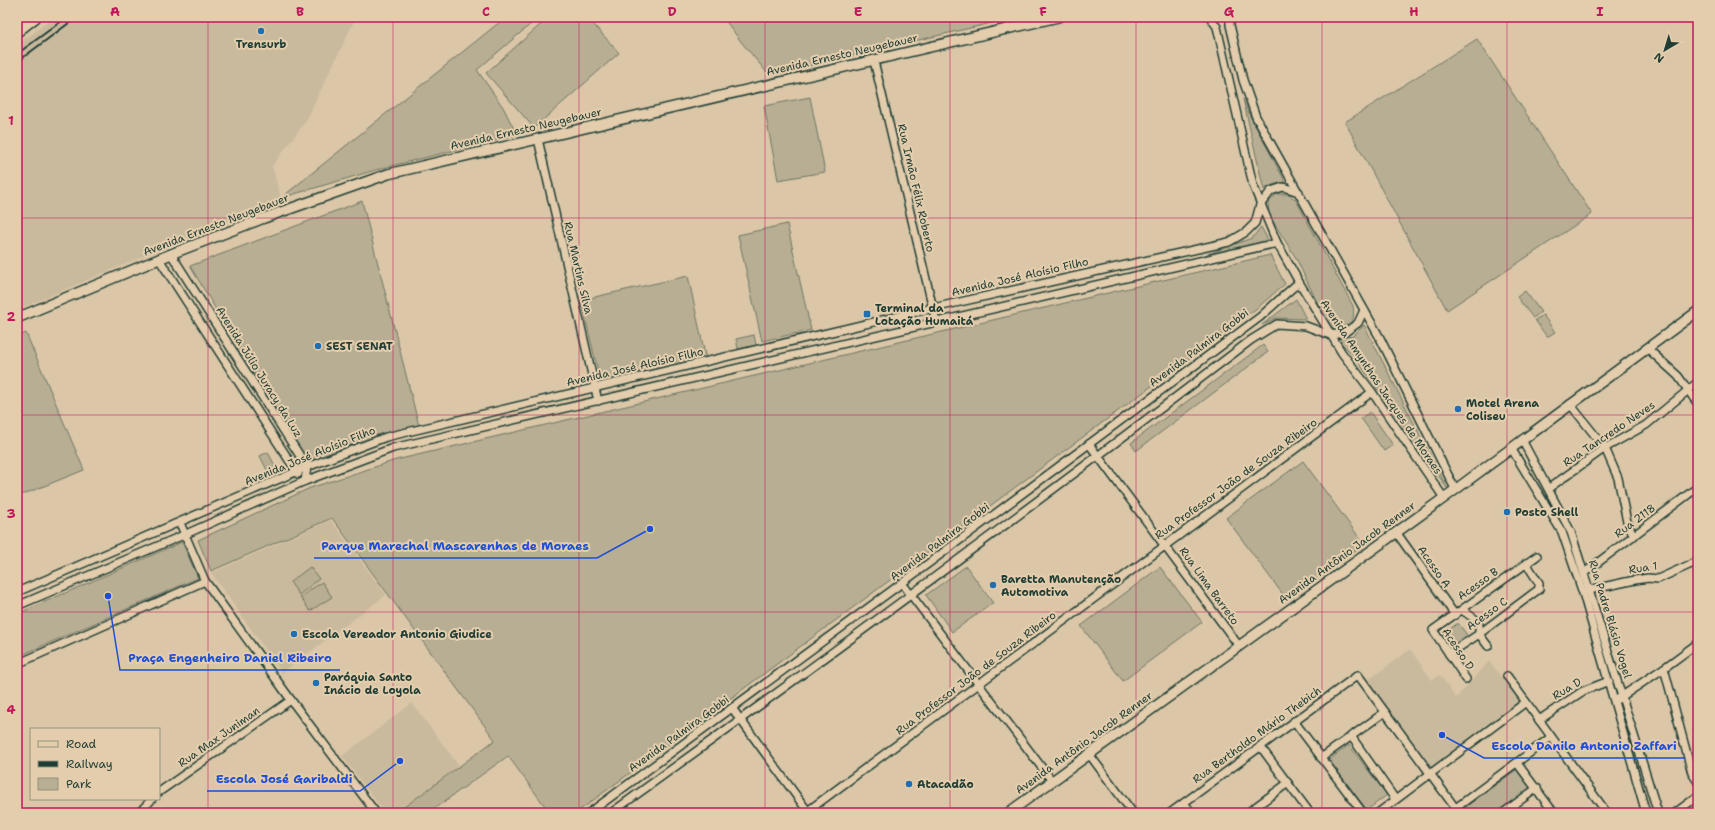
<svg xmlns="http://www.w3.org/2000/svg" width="1715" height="830" font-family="'Shantell Sans',sans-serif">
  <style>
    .built { fill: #caba9d }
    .green { fill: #b8ae93; stroke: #6c7664 }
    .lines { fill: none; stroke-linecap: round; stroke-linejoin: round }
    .minor-casing { stroke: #1f3d34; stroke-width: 10 }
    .major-casing { stroke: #1f3d34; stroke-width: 12 }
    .highway-casing { stroke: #1f3d34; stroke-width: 14 }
    .minor { stroke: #e3cdad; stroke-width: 7 }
    .major { stroke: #e3cdad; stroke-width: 9 }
    .highway { stroke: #e3cdad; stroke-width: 11 }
    .rail { stroke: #1f3d34; stroke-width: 2 }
    .grid { fill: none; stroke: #c2185b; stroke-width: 1; stroke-opacity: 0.55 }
    .poi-dot { fill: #1f6fb2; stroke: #e3cdad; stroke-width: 1.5 }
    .labels { text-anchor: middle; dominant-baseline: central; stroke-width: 4; stroke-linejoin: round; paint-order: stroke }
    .poi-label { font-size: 11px; font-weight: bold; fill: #1f3d34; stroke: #e3cdad; text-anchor: start }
    .street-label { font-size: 11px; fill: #1f3d34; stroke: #e3cdad }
    .leader { fill: none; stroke: #1d4ed8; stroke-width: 1.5 }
    .callout-dot { fill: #1d4ed8; stroke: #e3cdad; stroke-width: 1.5 }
    .callout-label { font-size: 12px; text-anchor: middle; font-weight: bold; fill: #1d4ed8; stroke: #e3cdad; stroke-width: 4; stroke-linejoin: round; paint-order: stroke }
    .neatline { fill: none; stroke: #c2185b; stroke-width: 1.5 }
    .grid-label { font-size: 13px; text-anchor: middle; font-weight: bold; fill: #c2185b }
  </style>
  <rect width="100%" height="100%" fill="#dbc7a8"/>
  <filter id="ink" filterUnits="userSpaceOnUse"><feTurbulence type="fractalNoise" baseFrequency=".025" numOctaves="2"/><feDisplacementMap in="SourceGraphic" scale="8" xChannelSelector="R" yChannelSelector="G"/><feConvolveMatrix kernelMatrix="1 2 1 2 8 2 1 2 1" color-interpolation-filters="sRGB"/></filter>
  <g filter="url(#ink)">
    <g class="built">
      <path d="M54 17H356L306 121 272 166 281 198 17 310V45Z"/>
      <path d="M331 520 386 595 282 673 211 573Z"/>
      <path d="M1410 649 1432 680 1440 675 1456 698 1489 661 1521 702 1431 768 1367 681Z"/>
      <path d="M412 703 459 766 395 813H385L342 756Z"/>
    </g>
    <g class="green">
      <path d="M506 17H539L477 70 503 107 517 135 379 169 281 198Z"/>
      <path d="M549 17H587L619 53 534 128 486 73Z"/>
      <path d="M723 17H1008L1009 19 769 75 742 43Z"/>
      <path d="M1477 39 1592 214 1447 310 1345 122Z"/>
      <path d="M810 97 825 172 778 180 764 106Z"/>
      <path d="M1243 99 1250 116 1286 183C1277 183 1272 184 1264 190Z"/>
      <path d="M1277 194H1289L1296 200 1353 306C1356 321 1349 329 1333 328L1325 319 1296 258 1269 215 1268 203Z"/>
      <path d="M362 201 419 426 346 448 308 463 190 266Z"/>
      <path d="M787 224 811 330 762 341 738 235Z"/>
      <path d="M1261 227 1268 240 1205 255 1252 238Z"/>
      <path d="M1270 255 1285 284 1257 308 576 813H550L508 756 428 813H396L495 740 332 518 211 571 198 540 310 488 396 460Z"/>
      <path d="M688 276 706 359 601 384 581 300Z"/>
      <path d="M1525 291 1541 312 1533 318 1517 297Z"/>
      <path d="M1296 299 1306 319 1276 318 1262 325Z"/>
      <path d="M1543 315 1555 332 1547 337 1535 320Z"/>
      <path d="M1364 325 1447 488 1354 356 1337 339 1353 336Z"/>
      <path d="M26 333 84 470 17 497V337Z"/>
      <path d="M754 335 756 345 738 349 736 339Z"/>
      <path d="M1263 345 1268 352 1136 451 1131 443Z"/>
      <path d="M1370 412 1393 445 1384 451 1361 418Z"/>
      <path d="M268 452 277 470 269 474 260 456Z"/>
      <path d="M1303 461 1364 544 1287 600 1226 518Z"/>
      <path d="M182 542 198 578 17 657V614Z"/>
      <path d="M966 566 993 603 952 632 926 595Z"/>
      <path d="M310 567 319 579 299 595 290 582Z"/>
      <path d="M1160 567 1202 622 1123 681 1081 626Z"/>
      <path d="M322 582 332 597 310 611 300 597Z"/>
      <path d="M1458 623 1467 635 1447 649 1439 637Z"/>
      <path d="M1349 745 1387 795 1367 810 1329 760Z"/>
      <path d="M1517 769 1531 788 1498 813H1466L1463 809Z"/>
    </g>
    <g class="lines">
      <defs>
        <g id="minor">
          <path d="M1210 17 1217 27 1253 185 1277 243 1299 282 1342 353 1372 392 1444 498"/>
          <path d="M1230 17V25L1243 80 1256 117 1380 338 1455 489"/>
          <path d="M874 61 936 321"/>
          <path d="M538 139 598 401"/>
          <path d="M171 254 307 467 305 481"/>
          <path d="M159 259 298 474"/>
          <path d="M1647 348 1678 376 1698 404"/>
          <path d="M1570 404 1605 448 1618 478 1627 522 1634 536"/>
          <path d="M1522 440 1571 532 1658 813"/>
          <path d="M1089 444 1239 646"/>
          <path d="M1511 448 1562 532 1583 593 1646 813"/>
          <path d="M1549 488 1605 448 1646 425 1698 382"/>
          <path d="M180 523 205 581 291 700 376 813"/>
          <path d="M1396 532 1455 615"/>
          <path d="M1584 573 1698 487"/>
          <path d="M902 583 1052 781"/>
          <path d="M1589 590 1635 580 1648 578 1658 579 1698 561"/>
          <path d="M17 592 307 467 386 437 933 308 1229 242 1246 232 1255 223 1260 205 1271 191 1283 187 1299 192"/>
          <path d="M17 606 186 534 305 481 393 448 1277 243"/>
          <path d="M1462 610 1475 619 1479 624V634L1488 646"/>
          <path d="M1449 654 1479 634 1539 589V583L1526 563"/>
          <path d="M17 664 205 581"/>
          <path d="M1664 668 1692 773 1698 782"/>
          <path d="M1507 676 1607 813"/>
          <path d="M1466 679 1433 630 1537 556"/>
          <path d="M1618 699 1664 668 1698 643"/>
          <path d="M732 708 809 813"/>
          <path d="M1539 720 1583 691 1609 681"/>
          <path d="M1294 721 1363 813"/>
          <path d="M1351 736 1395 799"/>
          <path d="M1260 746 1310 813"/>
          <path d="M1089 754 1133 813"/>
          <path d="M1321 758 1385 712"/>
          <path d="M1517 763 1554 813"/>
          <path d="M159 792 291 700"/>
          <path d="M1184 803 1192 813"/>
          <path d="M139 813 152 799"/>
          <path d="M589 813 902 583 1260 317 1299 282"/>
          <path d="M611 813C826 658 1040 501 1251 340L1277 324 1306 326 1330 335 1344 333 1358 323 1364 310"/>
          <path d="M805 813 1372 392"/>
          <path d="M1170 813 1358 675 1459 813"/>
          <path d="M1247 813 1288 783"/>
          <path d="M1378 813 1526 702"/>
          <path d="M1449 813 1551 737"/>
          <path d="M1503 813 1537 788"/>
          <path d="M1675 813 1698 796"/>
        </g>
        <g id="major">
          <path d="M17 318 171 254 264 218 388 174 1058 17"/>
          <path d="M1008 813 1444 498 1698 311"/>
        </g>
        <path id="highway" d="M17 31 35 17"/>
      </defs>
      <use href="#minor" class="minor-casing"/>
      <use href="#major" class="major-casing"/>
      <use href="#highway" class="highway-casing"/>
      <use href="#minor" class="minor"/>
      <use href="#major" class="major"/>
      <use href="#highway" class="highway"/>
      <g class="rail">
        <path d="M17 54 67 17"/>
        <path d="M17 62 77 17"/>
      </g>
    </g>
  </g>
  <path class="grid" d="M208 17V813M393 17V813M579 17V813M765 17V813M950 17V813M1136 17V813M1322 17V813M1507 17V813M17 218H1698M17 415H1698M17 612H1698"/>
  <g class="poi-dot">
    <circle cx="261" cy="31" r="4"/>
    <rect x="863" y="310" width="8" height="8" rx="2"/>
    <circle cx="318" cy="346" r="4"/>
    <circle cx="1458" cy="409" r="4"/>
    <circle cx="1507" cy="512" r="4"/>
    <circle cx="993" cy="585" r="4"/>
    <circle cx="294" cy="634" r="4"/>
    <circle cx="316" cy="683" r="4"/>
    <circle cx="909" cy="784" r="4"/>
  </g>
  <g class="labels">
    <g class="poi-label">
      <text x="261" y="44" text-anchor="middle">Trensurb</text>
      <text x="875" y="308">Terminal da<tspan x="875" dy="13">Lotação Humaitá</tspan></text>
      <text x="326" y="346">SEST SENAT</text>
      <text x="1466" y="403">Motel Arena<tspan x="1466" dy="13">Coliseu</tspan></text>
      <text x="1515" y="512">Posto Shell</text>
      <text x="1001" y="579">Baretta Manutenção<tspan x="1001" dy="13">Automotiva</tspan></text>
      <text x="302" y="634">Escola Vereador Antonio Giudice</text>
      <text x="324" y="677">Paróquia Santo<tspan x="324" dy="13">Inácio de Loyola</tspan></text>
      <text x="917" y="784">Atacadão</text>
    </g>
    <g class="street-label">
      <text transform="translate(842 55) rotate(-13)">Avenida Ernesto Neugebauer</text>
      <text transform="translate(526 129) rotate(-13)">Avenida Ernesto Neugebauer</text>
      <text transform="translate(916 188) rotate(77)">Rua Irmão Félix Roberto</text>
      <text transform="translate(216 225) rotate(-21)">Avenida Ernesto Neugebauer</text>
      <text transform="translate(578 268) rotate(77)">Rua Martins Silva</text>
      <text transform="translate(1020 277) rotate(-13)">Avenida José Aloísio Filho</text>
      <text transform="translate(1199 348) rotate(-37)">Avenida Palmira Gobbi</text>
      <text transform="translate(635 367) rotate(-13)">Avenida José Aloísio Filho</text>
      <text transform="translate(259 372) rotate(58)">Avenida Júlio Juracy da Luz</text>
      <text transform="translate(1381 387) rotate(56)">Avenida Amynthas Jacques de Moraes</text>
      <text transform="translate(1609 434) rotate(-34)">Rua Tancredo Neves</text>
      <text transform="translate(310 456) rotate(-22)">Avenida José Aloísio Filho</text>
      <text transform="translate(1236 479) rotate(-36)">Rua Professor João de Souza Ribeiro</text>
      <text transform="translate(1635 521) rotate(-37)">Rua 2118</text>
      <text transform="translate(940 542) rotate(-37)">Avenida Palmira Gobbi</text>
      <text transform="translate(1347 553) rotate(-36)">Avenida Antônio Jacob Renner</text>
      <text transform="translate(1434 567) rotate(55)">Acesso A</text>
      <text transform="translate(1643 568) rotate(-8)">Rua 1</text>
      <text transform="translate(1478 584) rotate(-36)">Acesso B</text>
      <text transform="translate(1209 586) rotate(54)">Rua Lima Barreto</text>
      <text transform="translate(1487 614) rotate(-36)">Acesso C</text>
      <text transform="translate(1610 619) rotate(73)">Rua Padre Blásio Vogel</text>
      <text transform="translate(1458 649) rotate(56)">Acesso D</text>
      <text transform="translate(976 673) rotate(-37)">Rua Professor João de Souza Ribeiro</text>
      <text transform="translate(1567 689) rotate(-31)">Rua D</text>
      <text transform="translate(679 734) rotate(-36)">Avenida Palmira Gobbi</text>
      <text transform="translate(1257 735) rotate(-36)">Rua Bertholdo Mário Thebich</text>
      <text transform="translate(219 737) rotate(-35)">Rua Max Juniman</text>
      <text transform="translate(1084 743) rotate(-36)">Avenida Antônio Jacob Renner</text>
    </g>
  </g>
  <path class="leader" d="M650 529L597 558H314M108 596L120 670H340M1442 735L1484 758H1685M400 761L360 791H207"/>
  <g class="callout-dot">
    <circle cx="650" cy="529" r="4"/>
    <circle cx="108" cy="596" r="4"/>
    <circle cx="1442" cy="735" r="4"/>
    <circle cx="400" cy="761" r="4"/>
  </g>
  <g class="callout-label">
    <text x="455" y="550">Parque Marechal Mascarenhas de Moraes</text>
    <text x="230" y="662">Praça Engenheiro Daniel Ribeiro</text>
    <text x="1584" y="750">Escola Danilo Antonio Zaffari</text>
    <text x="284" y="783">Escola José Garibaldi</text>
  </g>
  <rect width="1715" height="830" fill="none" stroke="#e3cdad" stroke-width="44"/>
  <rect x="30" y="728" width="130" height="72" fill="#e3cdad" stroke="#95937d"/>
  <rect x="38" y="741" width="20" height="6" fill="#e3cdad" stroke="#95937d"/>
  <text x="66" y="748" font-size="12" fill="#1f3d34">Road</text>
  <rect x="38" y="761" width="20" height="6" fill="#1f3d34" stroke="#95937d"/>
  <text x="66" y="768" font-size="12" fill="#1f3d34">Railway</text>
  <rect x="38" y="778" width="20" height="12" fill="#b8ae93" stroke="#95937d"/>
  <text x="66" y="788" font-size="12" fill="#1f3d34">Park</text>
  <g transform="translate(1665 50) rotate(218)" stroke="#e3cdad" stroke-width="3" paint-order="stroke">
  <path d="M0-3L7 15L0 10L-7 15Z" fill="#1f3d34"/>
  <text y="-6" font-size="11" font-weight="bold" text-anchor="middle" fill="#1f3d34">N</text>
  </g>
  <rect x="22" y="22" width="1671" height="786" class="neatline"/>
  <g class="grid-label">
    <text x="115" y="16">A</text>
    <text x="300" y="16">B</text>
    <text x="486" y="16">C</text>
    <text x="672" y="16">D</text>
    <text x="858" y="16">E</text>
    <text x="1043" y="16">F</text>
    <text x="1229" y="16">G</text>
    <text x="1414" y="16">H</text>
    <text x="1600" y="16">I</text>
    <text x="11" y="125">1</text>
    <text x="11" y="321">2</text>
    <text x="11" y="518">3</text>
    <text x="11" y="714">4</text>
  </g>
</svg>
